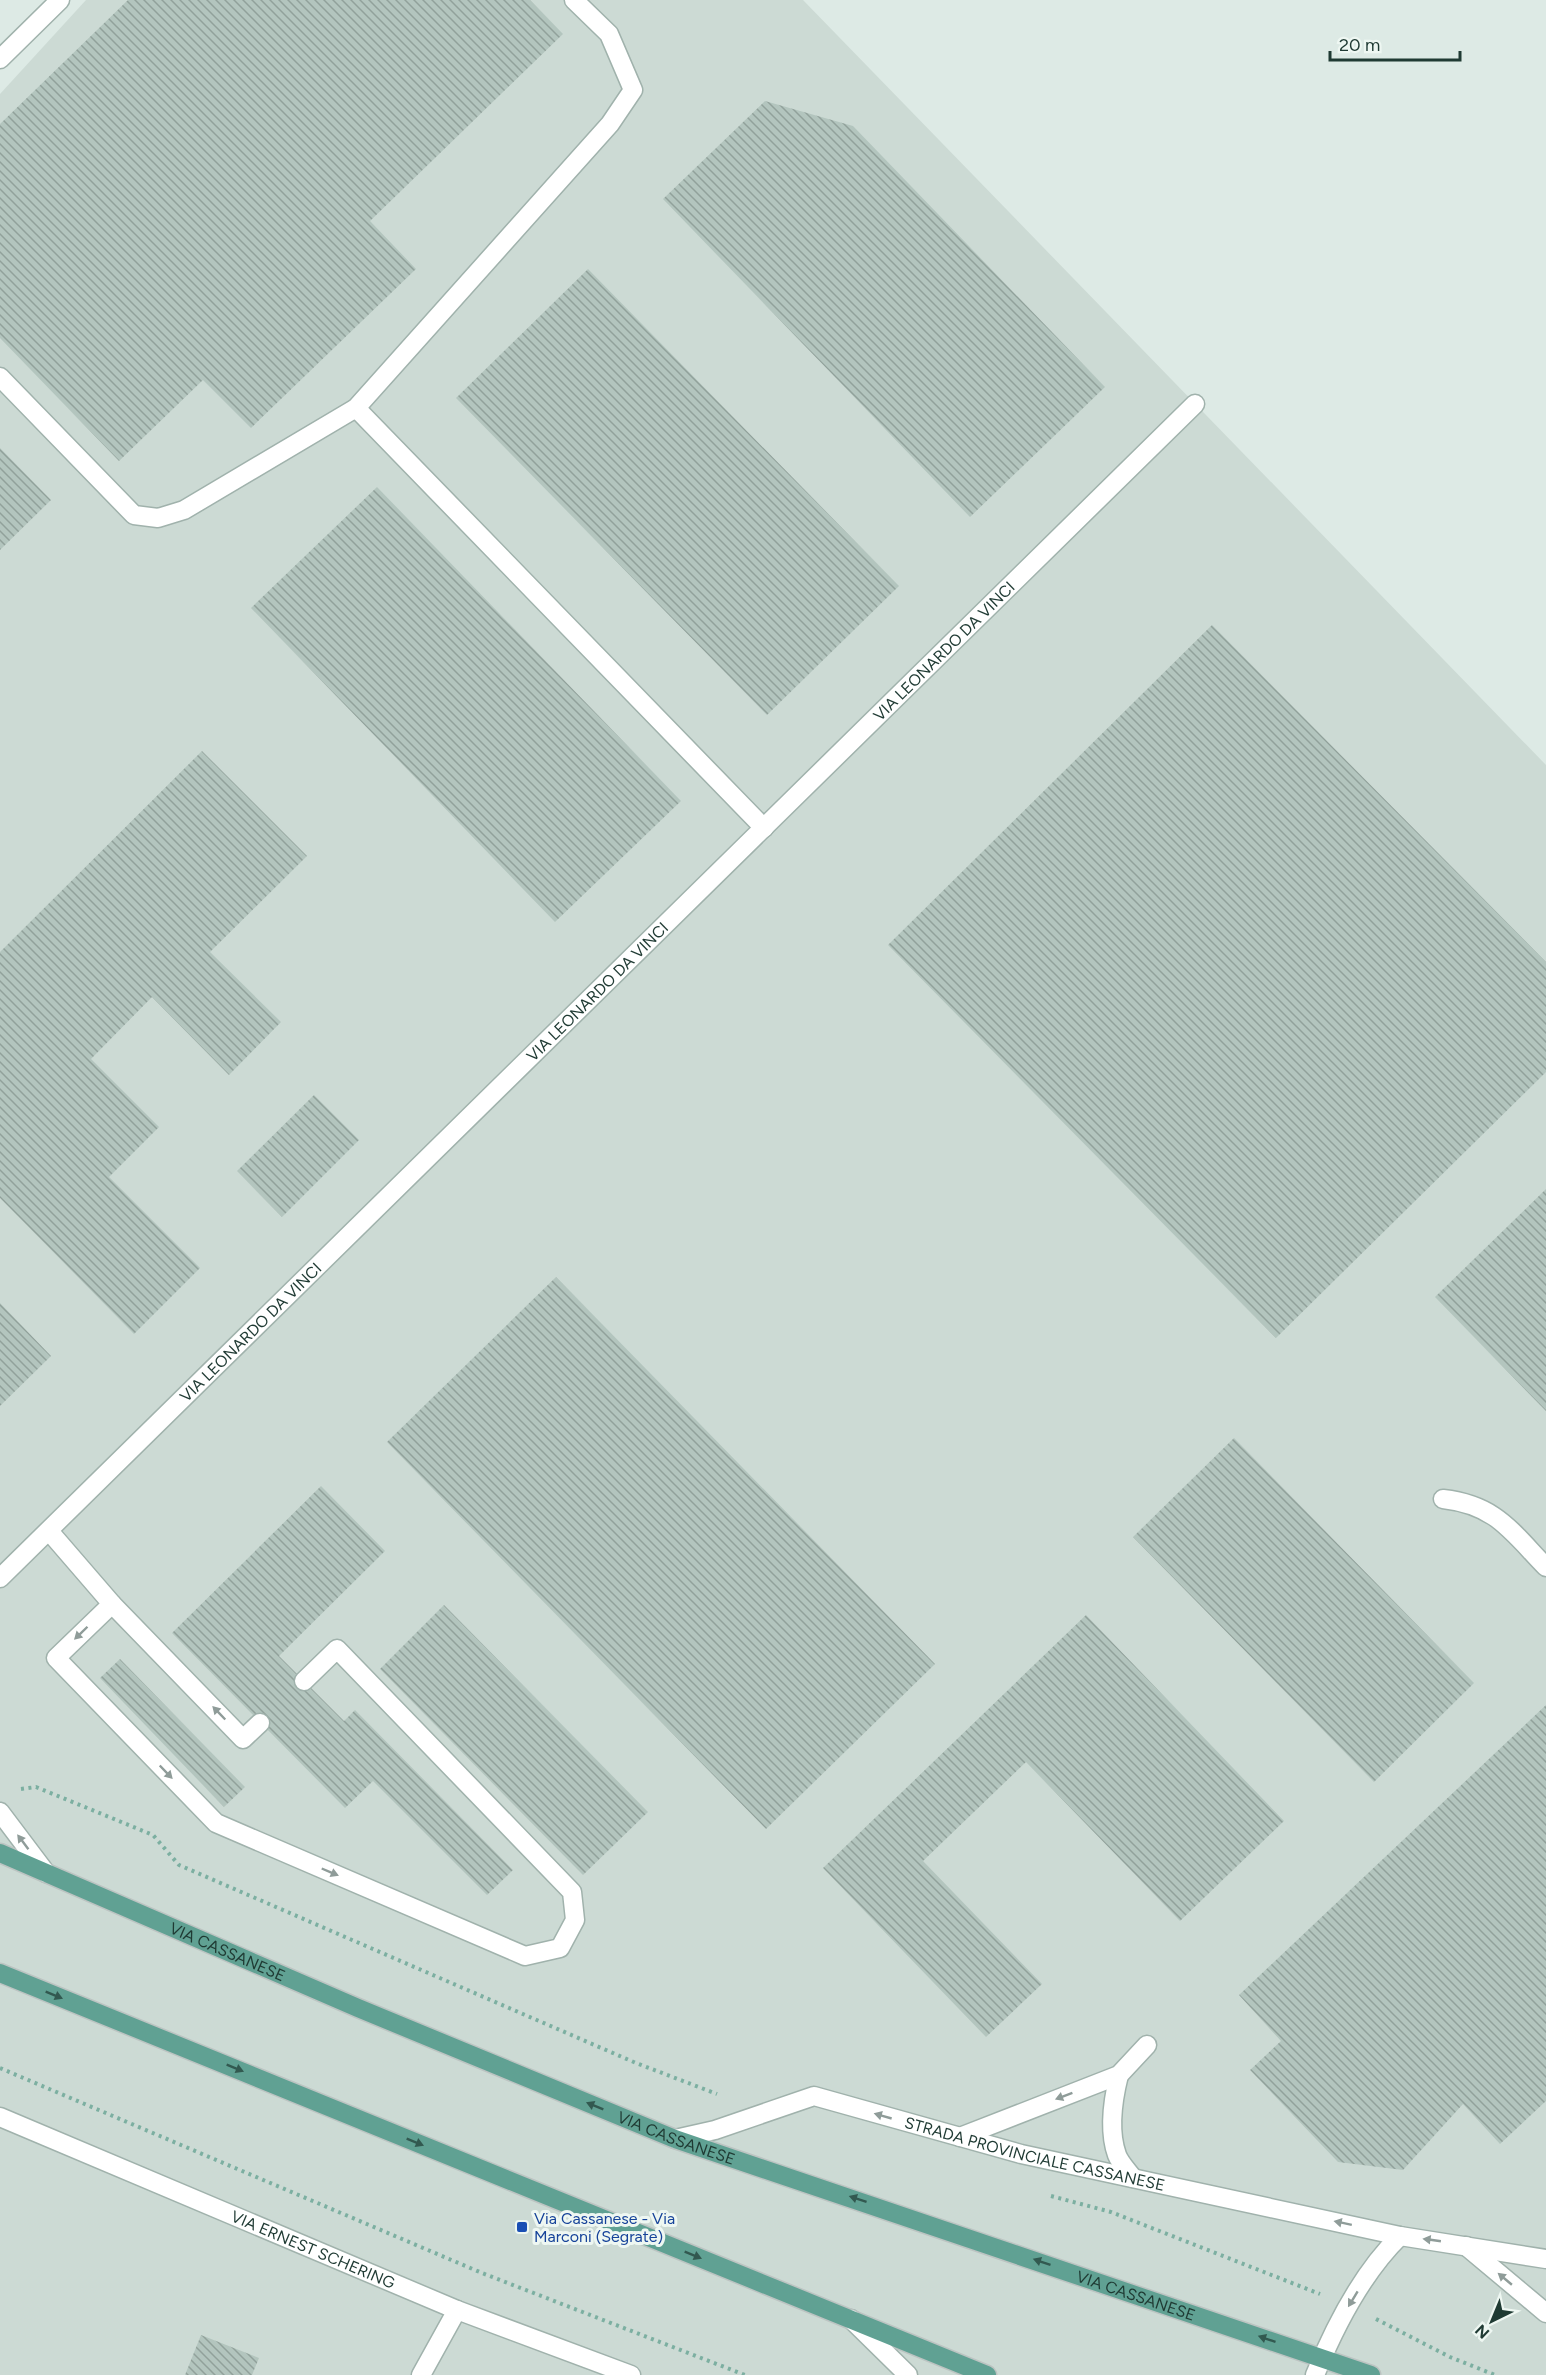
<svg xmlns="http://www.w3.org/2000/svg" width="1546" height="2375" font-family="Figtree,sans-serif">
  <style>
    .built { fill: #ccdad4 }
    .building { fill: url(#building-back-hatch) }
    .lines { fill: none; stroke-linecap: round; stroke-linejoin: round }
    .lane-casing { stroke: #a0b2ac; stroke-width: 21 }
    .street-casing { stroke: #a0b2ac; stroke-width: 21 }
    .primary-casing { stroke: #bcc4c2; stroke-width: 21 }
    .path { stroke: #7cafa1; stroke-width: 4; stroke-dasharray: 3 4.5; stroke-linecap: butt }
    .lane { stroke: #fff; stroke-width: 18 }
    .street { stroke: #fff; stroke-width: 18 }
    .primary { stroke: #60a193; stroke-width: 18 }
    .oneway { fill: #8f9c99 }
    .oneway2 { fill: #325950 }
    .transit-dot { fill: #1a4fb4; stroke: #eef7f2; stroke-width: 2 }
    .labels { text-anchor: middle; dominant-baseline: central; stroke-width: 6; stroke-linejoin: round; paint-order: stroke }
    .street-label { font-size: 16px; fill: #1f3a33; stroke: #eef7f2 }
    .transit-label { font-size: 16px; fill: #164399; stroke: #eef7f2; text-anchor: start }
  </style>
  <defs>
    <pattern id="building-back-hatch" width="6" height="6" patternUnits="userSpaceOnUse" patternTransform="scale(1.5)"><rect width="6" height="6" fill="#b3c5be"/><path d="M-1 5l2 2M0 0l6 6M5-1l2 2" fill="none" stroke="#91a19b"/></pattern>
  </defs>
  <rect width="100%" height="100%" fill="#ddeae5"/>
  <path class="built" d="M86 0H803L1546 765V2375H0V94Z"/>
  <g class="building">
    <path d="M128 0H530L563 34 370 221 416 269 251 428 203 380 119 461 0 338V124Z"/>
    <path d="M765 101 853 126 1105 387 970 517 663 199Z"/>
    <path d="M588 269 899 586 767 715 456 398Z"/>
    <path d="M0 448 51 500 0 550Z"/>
    <path d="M377 487 681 801 555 922 251 608Z"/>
    <path d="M1212 625 1546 962V1072L1276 1338 888 945Z"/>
    <path d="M202 751 307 856 210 952 281 1022 229 1075 152 997 91 1059 159 1127 109 1177 200 1268 134 1334 0 1198V952Z"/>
    <path d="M314 1095 359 1140 282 1217 237 1171Z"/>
    <path d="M1546 1189V1411L1435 1297Z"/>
    <path d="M556 1277 935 1664 766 1829 387 1442Z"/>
    <path d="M0 1303 51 1356 0 1406Z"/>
    <path d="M1234 1438 1474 1683 1374 1782 1133 1537Z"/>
    <path d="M321 1486 385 1551 279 1656 344 1721 355 1710 513 1870 487 1895 373 1781 345 1808 172 1633Z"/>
    <path d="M444 1605 648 1812 583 1875 380 1669Z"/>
    <path d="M1086 1615 1284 1821 1180 1921 1026 1762 923 1861 1042 1984 986 2037 823 1868Z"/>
    <path d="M120 1659 245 1787 224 1807 100 1678Z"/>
    <path d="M1546 1705V2101L1500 2144 1463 2104 1403 2170 1338 2162 1250 2070 1281 2041 1239 1995Z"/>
    <path d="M201 2335 259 2358 252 2375H185Z"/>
  </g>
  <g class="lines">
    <defs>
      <g id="lane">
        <path d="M0 59 60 0"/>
        <path d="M0 377 134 515 158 518 184 510 356 408 610 124 633 90 609 34 574 0"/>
        <path d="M356 408 764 828"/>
        <path d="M1443 1499C1496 1505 1511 1531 1546 1567"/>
        <path d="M49 1531 112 1604"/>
        <path d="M260 1723 243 1739 112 1604 56 1658 216 1823 525 1956 560 1948 575 1920 572 1892 337 1649 304 1681"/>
        <path d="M1119 2075C1113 2099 1108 2130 1117 2155 1120 2163 1128 2171 1133 2178"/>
        <path id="s1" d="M0 2117 457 2310"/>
        <path d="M960 2137 1119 2075 1147 2045"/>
      </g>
      <g id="street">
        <path id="s2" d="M0 1578 1195 404"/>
        <path d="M0 1812 46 1873"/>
        <path id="s3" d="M675 2139 715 2130 814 2096 1021 2154 1400 2236 1546 2259"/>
        <path d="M1466 2246 1546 2313"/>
        <path d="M851 2319 908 2375"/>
        <path d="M421 2375 457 2310 631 2375"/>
        <path d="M1315 2375C1335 2326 1362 2273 1400 2236"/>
      </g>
      <g id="primary">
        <path id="s4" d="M0 1853 358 2008 675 2139 1371 2375"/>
        <path d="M0 1973 987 2375"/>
      </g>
    </defs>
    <use href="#lane" class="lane-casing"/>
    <use href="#street" class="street-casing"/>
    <use href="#primary" class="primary-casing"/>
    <g class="path">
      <path d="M21 1789 36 1787 153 1835 179 1865 636 2063 717 2094"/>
      <path d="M0 2068 482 2273 745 2375"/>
      <path d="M1051 2196 1111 2212 1320 2294"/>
      <path d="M1376 2319 1450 2357 1495 2375"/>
    </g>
    <use href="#lane" class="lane"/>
    <use href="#street" class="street"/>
    <use href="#primary" class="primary"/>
  </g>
  <defs><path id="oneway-solid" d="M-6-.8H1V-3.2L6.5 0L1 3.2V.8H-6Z" transform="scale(1.5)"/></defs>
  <g class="oneway">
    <use href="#oneway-solid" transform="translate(81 1633) rotate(136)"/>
    <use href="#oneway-solid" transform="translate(219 1713) rotate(-134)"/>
    <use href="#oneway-solid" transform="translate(166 1772) rotate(46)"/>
    <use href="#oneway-solid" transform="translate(23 1842) rotate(-127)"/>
    <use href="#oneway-solid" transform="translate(330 1872) rotate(23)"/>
    <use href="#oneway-solid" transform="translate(1064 2096) rotate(159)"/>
    <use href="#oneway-solid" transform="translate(883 2116) rotate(-164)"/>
    <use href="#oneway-solid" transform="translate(1343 2223) rotate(-168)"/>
    <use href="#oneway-solid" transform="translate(1432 2240) rotate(-172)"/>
    <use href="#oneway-solid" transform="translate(1505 2279) rotate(-140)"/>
    <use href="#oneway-solid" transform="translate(1353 2299) rotate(121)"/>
  </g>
  <g class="oneway2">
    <use href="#oneway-solid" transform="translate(54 1995) rotate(22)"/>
    <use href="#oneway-solid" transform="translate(235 2068) rotate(22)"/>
    <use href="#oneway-solid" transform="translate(595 2106) rotate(-158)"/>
    <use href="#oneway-solid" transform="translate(415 2142) rotate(22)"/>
    <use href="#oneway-solid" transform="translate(858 2199) rotate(-162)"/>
    <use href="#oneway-solid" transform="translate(693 2255) rotate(22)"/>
    <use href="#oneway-solid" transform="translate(1042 2262) rotate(-161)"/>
    <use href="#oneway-solid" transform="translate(1267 2339) rotate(-161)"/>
  </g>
  <rect class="transit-dot" x="516" y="2221" width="12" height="12" rx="3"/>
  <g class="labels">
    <g class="street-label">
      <text stroke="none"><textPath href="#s2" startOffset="1323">VIA LEONARDO DA VINCI</textPath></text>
      <text stroke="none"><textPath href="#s2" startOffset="837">VIA LEONARDO DA VINCI</textPath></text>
      <text stroke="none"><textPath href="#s2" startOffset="351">VIA LEONARDO DA VINCI</textPath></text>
      <text stroke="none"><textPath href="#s4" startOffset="248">VIA CASSANESE</textPath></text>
      <text stroke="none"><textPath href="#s4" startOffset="734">VIA CASSANESE</textPath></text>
      <text stroke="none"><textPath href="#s3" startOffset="374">STRADA PROVINCIALE CASSANESE</textPath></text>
      <text stroke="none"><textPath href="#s1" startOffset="340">VIA ERNEST SCHERING</textPath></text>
      <text stroke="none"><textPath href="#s4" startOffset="1220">VIA CASSANESE</textPath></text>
    </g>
    <g class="transit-label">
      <text x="534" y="2218">Via Cassanese - Via<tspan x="534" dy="18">Marconi (Segrate)</tspan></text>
    </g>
  </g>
  <g transform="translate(1492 2321) rotate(223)" stroke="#eef7f2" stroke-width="4.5" paint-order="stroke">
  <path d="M0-4.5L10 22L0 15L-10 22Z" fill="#1f3a33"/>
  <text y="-9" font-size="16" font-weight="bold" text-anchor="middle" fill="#1f3a33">N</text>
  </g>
  <path d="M1330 51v9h130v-9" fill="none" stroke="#1f3a33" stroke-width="3"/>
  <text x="1339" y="51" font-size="18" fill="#1f3a33" stroke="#eef7f2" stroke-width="4.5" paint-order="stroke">20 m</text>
</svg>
